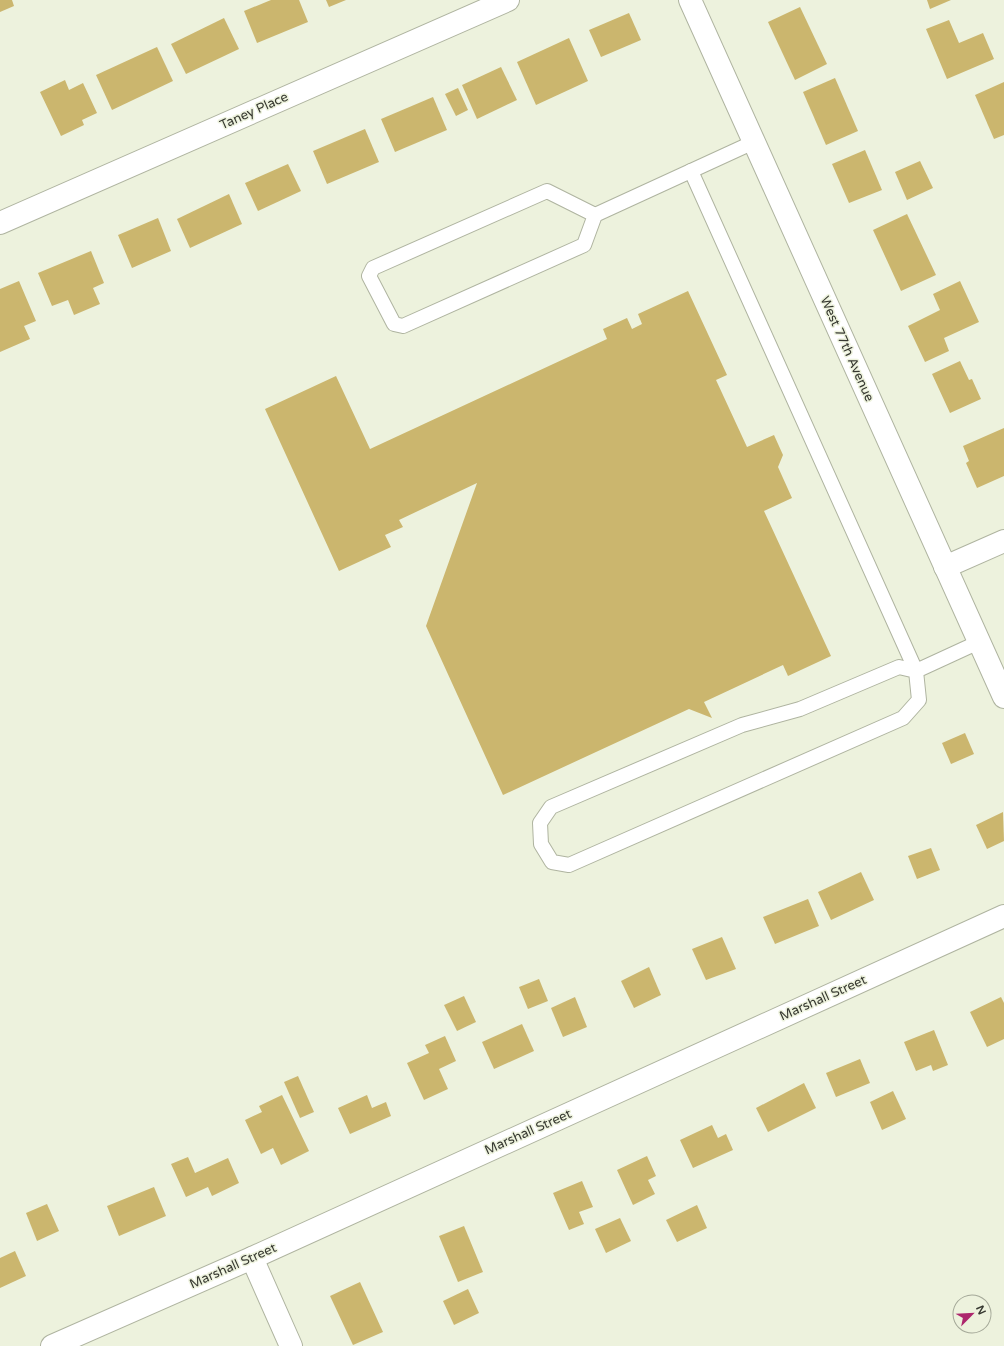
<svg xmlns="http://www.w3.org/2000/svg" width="1004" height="1346" font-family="'Varela Round',sans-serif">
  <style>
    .building { fill: #cbb66e }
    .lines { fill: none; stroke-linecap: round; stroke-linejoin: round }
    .service-casing { stroke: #afb4a0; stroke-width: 16 }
    .minor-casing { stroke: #afb4a0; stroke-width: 24 }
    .service { stroke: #fff; stroke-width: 14 }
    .minor { stroke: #fff; stroke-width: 22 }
    .labels { text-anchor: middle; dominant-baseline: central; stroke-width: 3; stroke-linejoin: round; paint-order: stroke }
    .street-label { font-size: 13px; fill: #363830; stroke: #edf2dd }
  </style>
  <rect width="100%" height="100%" fill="#edf2dd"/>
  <g class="building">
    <path d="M0 0H12L14 6 0 12Z"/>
    <path d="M271 0H299L308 22 257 43 244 11Z"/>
    <path d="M326 0H346L329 7Z"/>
    <path d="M927 0H951L930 9Z"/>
    <path d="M800 7 827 64 795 80 768 22Z"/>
    <path d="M629 13 641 40 601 57 589 30Z"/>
    <path d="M224 18 239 49 186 74 171 44Z"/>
    <path d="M949 20 959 43 983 33 994 59 947 79 926 29Z"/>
    <path d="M569 38 588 81 536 105 517 62Z"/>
    <path d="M157 47 173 81 112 110 96 75Z"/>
    <path d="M501 67 517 100 477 119 462 85Z"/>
    <path d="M835 78 858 131 826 145 803 92Z"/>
    <path d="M65 80 69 90 83 83 97 113 82 120 84 125 61 136 40 92Z"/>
    <path d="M1004 82V135L994 139 975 95Z"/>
    <path d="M458 88 468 110 456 116 445 94Z"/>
    <path d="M433 97 447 130 395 152 381 119Z"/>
    <path d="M365 129 379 162 327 184 313 151Z"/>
    <path d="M865 150 882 190 849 203 832 164Z"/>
    <path d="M920 161 933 188 907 200 895 172Z"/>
    <path d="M288 164 301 191 258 211 245 183Z"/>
    <path d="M229 194 242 224 190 248 177 219Z"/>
    <path d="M907 214 936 275 901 291 873 230Z"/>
    <path d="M158 218 171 251 132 268 118 235Z"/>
    <path d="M91 251 104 283 93 288 100 304 74 315 68 300 52 306 38 273Z"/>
    <path d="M19 281 36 321 24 326 30 339 0 352V289Z"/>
    <path d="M960 281 979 322 944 338 949 351 925 362 908 326 940 310 933 294Z"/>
    <path d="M688 291 727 375 716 380 747 447 774 435 783 455 778 467 792 498 764 511 831 656 788 676 783 665 704 702 712 718 689 709 503 795 426 626 477 483 399 520 403 527 385 535 391 547 339 571 265 409 336 376 370 449 607 339 603 329 627 318 632 329 642 324 638 314Z"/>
    <path d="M960 361 969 380 972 379 981 399 950 413 932 374Z"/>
    <path d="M1004 428V476L977 488 966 463 969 461 963 446Z"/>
    <path d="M965 733 974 754 951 764 942 743Z"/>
    <path d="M1003 812 1004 841 987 849 976 825Z"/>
    <path d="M931 848 940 870 917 879 908 856Z"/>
    <path d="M861 872 874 900 831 920 818 892Z"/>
    <path d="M808 899 819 926 775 944 763 917Z"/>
    <path d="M722 937 736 969 706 980 692 949Z"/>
    <path d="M649 967 661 995 634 1008 621 981Z"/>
    <path d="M539 979 548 1001 528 1009 519 987Z"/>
    <path d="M464 996 476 1022 457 1031 444 1005Z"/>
    <path d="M575 997 587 1027 563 1037 551 1008Z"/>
    <path d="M1001 997 1004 1003V1039L987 1047 970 1012Z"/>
    <path d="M522 1024 534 1051 494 1069 482 1042Z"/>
    <path d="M934 1030 948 1065 933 1071 931 1065 916 1071 904 1042Z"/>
    <path d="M445 1036 456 1061 439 1069 448 1089 424 1100 407 1063 429 1053 425 1045Z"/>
    <path d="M860 1059 870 1083 836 1097 826 1073Z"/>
    <path d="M298 1076 314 1112 300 1118 284 1082Z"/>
    <path d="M804 1083 816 1108 768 1132 756 1108Z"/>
    <path d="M893 1091 906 1119 882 1130 870 1102Z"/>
    <path d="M282 1095 309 1151 281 1165 273 1148 261 1154 245 1120 262 1112 259 1106Z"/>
    <path d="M367 1095 372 1108 386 1102 391 1116 350 1134 338 1108Z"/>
    <path d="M712 1125 718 1138 726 1134 733 1150 693 1168 680 1140Z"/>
    <path d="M647 1156 656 1176 648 1180 655 1194 633 1205 617 1170Z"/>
    <path d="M188 1157 195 1173 228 1158 239 1183 212 1196 208 1187 186 1197 171 1164Z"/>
    <path d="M582 1181 593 1207 579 1212 584 1224 569 1230 553 1193Z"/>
    <path d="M154 1187 166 1216 119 1236 107 1206Z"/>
    <path d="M47 1204 59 1231 37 1241 26 1213Z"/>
    <path d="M697 1205 707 1228 677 1242 666 1220Z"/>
    <path d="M620 1218 631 1241 606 1253 595 1229Z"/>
    <path d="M464 1226 483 1272 458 1282 439 1236Z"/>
    <path d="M15 1251 26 1276 0 1288V1258Z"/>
    <path d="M360 1282 383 1332 353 1345 330 1296Z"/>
    <path d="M468 1289 479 1313 454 1325 443 1301Z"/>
  </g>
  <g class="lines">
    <defs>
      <g id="service">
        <path d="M691 171 916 671 919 700 903 718 569 865 552 862 541 844 540 823 551 807 742 725 800 709 899 667 916 671 979 642"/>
        <path d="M595 215 584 245 403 326 394 324 369 276 373 268 547 191 595 215 754 142"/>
      </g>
      <g id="minor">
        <path d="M690 0 1004 697"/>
        <path d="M0 223 508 0"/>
        <path d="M945 567 1004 541"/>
        <path d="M252 1258 291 1346"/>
        <path d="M52 1346 252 1258 1004 916"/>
      </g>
    </defs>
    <use href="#service" class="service-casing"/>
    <use href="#minor" class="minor-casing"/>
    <use href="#service" class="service"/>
    <use href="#minor" class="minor"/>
  </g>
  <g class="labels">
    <g class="street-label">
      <text transform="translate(254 111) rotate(-24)">Taney Place</text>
      <text transform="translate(847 349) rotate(66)">West 77th Avenue</text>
      <text transform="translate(823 998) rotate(-24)">Marshall Street</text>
      <text transform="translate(528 1132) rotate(-24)">Marshall Street</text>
      <text transform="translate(233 1266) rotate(-24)">Marshall Street</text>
    </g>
  </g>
  <g transform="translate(972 1314) rotate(66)"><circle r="19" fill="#edf2dd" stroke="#a4a898"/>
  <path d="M0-3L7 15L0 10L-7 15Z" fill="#ad276d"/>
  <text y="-6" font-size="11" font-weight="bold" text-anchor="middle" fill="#363830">N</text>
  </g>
</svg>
